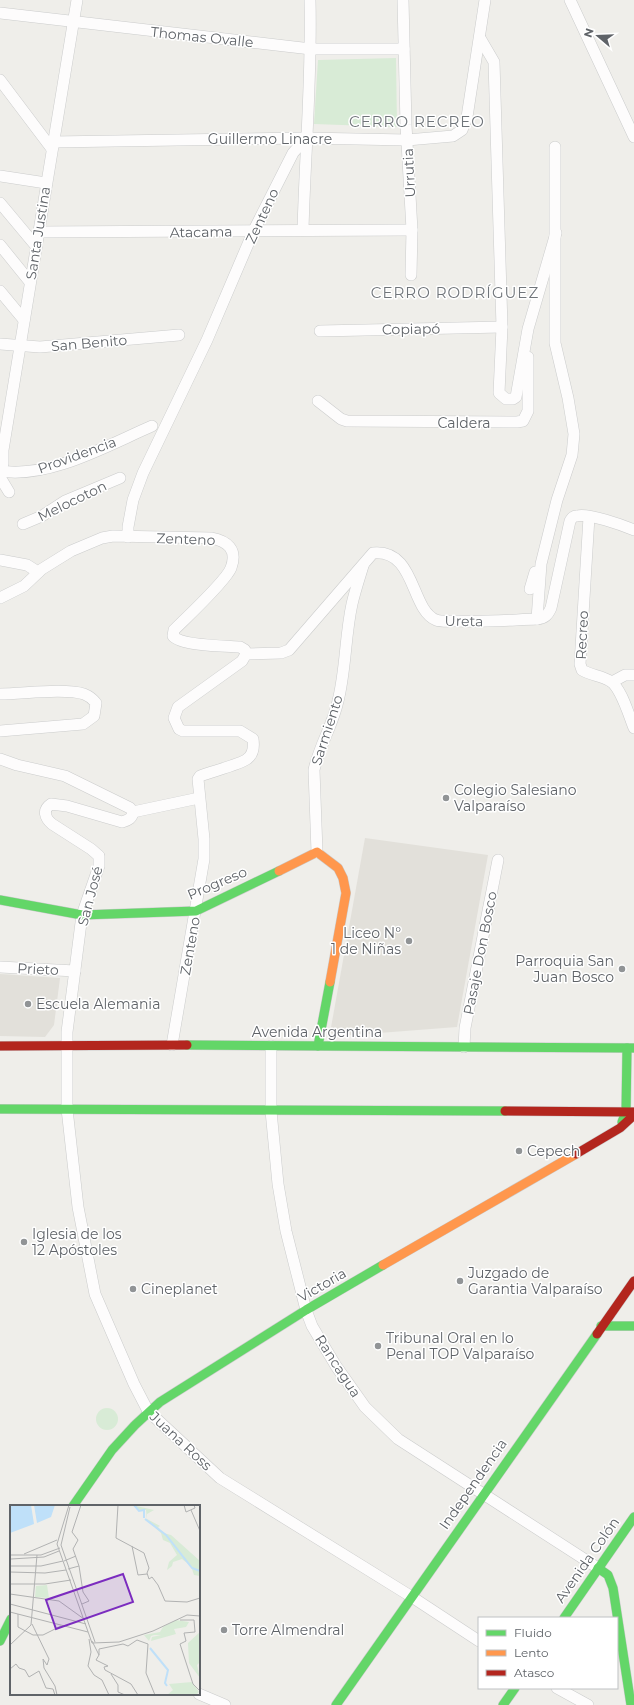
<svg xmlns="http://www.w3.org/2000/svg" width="634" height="1705" font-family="Montserrat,sans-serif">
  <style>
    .education { fill: #e2e0da }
    .green { fill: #d8ebd6 }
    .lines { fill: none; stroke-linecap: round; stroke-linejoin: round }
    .street-casing { stroke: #cbcccc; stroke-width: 12 }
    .fast-casing { stroke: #cacacb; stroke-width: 10 }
    .slow-casing { stroke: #cacacb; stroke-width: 10 }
    .jam-casing { stroke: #cacacb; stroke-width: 10 }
    .street { stroke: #fdfcfc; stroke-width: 11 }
    .fast { stroke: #63d668; stroke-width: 9 }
    .slow { stroke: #ff974d; stroke-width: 9 }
    .jam { stroke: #b3261e; stroke-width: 9 }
    .poi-dot { fill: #919496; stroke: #fff; stroke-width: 1.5 }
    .labels { text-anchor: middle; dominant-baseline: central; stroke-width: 3; stroke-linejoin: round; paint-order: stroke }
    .street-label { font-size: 14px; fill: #5f6368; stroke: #fff }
    .poi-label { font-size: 14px; fill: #5f6368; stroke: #fff; text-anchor: start }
    .neighbourhood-label { font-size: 15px; letter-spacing: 1px; fill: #70757a; stroke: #fff }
    .inset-river { fill: none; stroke: #bfe0f9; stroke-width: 2 }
    .inset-road { fill: none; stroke: #b1b2b2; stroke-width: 1 }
    .view { fill: #7b2cbf; fill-opacity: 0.15; stroke: #7b2cbf; stroke-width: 2 }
    .inset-edge { fill: none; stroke: #5f6368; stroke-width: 2 }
  </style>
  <rect width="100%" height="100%" fill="#efeeea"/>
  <g class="education">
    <path d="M365 838 488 855 457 1027 353 1035 330 1033Z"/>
    <path d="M0 974 60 978 54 1025 45 1037 0 1036Z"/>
  </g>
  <g class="green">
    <path d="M396 58 397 127 314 124 318 60Z"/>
    <circle cx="107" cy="1419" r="11"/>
  </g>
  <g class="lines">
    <defs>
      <g id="street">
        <path d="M403 0 406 125 412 230 411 275"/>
        <path d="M570 0 634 137"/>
        <path d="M0 13 311 49H404"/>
        <path d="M480 38 494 62 502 327 499 393 506 399H513L516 397 528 329 556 233"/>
        <path d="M0 80 52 149"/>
        <path d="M53 142 306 138 407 140 453 136 462 130 467 117 485 0"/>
        <path d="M0 176 46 183"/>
        <path d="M0 203 36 246"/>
        <path d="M303 230C305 153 312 77 310 0"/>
        <path d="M38 232 412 230"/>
        <path d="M0 245 30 282"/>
        <path d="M0 291 24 320"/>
        <path d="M320 331 502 327"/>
        <path d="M0 344 40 347 179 335"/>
        <path d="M318 401 341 419 347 421 517 422 523 421 528 411V357"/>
        <path d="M0 466 3 464V450L77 0"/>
        <path d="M0 471C49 479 108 445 152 426"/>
        <path d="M0 477 9 492"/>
        <path d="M589 517 580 664 582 670C590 675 602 676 610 681 621 687 629 716 634 728"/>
        <path d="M23 524 42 516 65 501 120 478"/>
        <path d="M128 537V527L133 500 143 473 207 340 254 230 293 153 306 138"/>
        <path d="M0 560 27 565 38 572"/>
        <path d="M530 589 535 572"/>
        <path d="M0 598 24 586 42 569 71 551 102 538 113 536 211 538C227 541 238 549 231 568 226 581 186 618 174 630L173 636C181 646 227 646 240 647L245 650 246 654 242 661 178 707 174 718 179 729 183 731H240L253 739C254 746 254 754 247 759 241 764 210 772 200 776L198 779 204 839V859L172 1045"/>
        <path d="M537 619 541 564 557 500 572 455 574 434 568 398 555 343V147"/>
        <path d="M246 654 281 653 289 650 373 553C416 549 410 609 436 620 442 622 451 621 457 621 484 622 510 620 537 619 545 618 548 615 551 608L570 521C572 518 573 516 577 516 589 513 622 525 634 530"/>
        <path d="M612 682 625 675H634"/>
        <path d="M0 694C23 694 63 688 84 694 89 696 93 699 96 703L94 716 83 724 0 731"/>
        <path d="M0 759 17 765 65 776 130 808 133 812C132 819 128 820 122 822L67 806 51 804C42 810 45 818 52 824L91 849 99 856V866L82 915 67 1032V1109L78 1207 95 1294 134 1384 148 1411 220 1478 412 1597 479 1641"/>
        <path d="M133 812 199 798"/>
        <path d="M317 852 314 770C319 746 333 725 338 701 346 669 345 636 352 604 355 591 359 579 363 566"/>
        <path d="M0 967 75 971"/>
        <path d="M271 1046V1111L278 1184 286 1231 306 1310 312 1326 336 1366 365 1407 398 1439 598 1568"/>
        <path d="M464 1047 465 1028 498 860"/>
        <path d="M557 1688 588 1705"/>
        <path d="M199 1694 225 1705"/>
      </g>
      <g id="fast">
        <path d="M0 900 82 915 196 911 279 871"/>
        <path d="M187 1045 634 1048"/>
        <path d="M318 1046 330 982"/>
        <path d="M0 1109 505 1111"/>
        <path d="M622 1122 626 1112 627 1048"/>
        <path d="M601 1326H634"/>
        <path d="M73 1506 112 1450 135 1425 160 1402 306 1310 383 1265"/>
        <path d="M598 1568 608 1575 613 1588 631 1705"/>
        <path d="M564 1618 634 1517"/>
        <path d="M0 1641 11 1619"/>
        <path d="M336 1705 597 1334"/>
        <path d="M503 1705 515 1688"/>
      </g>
      <g id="slow">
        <path d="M279 871 317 852 338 868 343 878 346 893 330 982"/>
        <path d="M383 1265 576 1154"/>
      </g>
      <g id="jam">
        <path d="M0 1046 187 1045"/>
        <path d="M505 1111 634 1112"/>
        <path d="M576 1154 620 1128 634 1115"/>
        <path d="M597 1334 634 1281"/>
      </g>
    </defs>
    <use href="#street" class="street-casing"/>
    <use href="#fast" class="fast-casing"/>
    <use href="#slow" class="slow-casing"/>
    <use href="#jam" class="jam-casing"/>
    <use href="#street" class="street"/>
    <use href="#fast" class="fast"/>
    <use href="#slow" class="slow"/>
    <use href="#jam" class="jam"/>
  </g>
  <g class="poi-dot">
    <circle cx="446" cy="798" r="4"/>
    <circle cx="409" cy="941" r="4"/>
    <circle cx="622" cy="969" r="4"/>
    <circle cx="28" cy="1004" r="4"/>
    <circle cx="519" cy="1151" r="4"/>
    <circle cx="24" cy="1242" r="4"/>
    <circle cx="460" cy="1281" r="4"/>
    <circle cx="133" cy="1289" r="4"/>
    <circle cx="378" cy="1346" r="4"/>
    <circle cx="224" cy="1630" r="4"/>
  </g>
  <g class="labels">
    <g class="street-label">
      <text transform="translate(202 37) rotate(6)">Thomas Ovalle</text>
      <text x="270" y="139">Guillermo Linacre</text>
      <text transform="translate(409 173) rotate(-93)">Urrutia</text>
      <text transform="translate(262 216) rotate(-65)">Zenteno</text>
      <text transform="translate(201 232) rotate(-1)">Atacama</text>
      <text transform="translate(38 233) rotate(-81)">Santa Justina</text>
      <text transform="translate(411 329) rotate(-1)">Copiapó</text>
      <text transform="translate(89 343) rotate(-5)">San Benito</text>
      <text x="464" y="423">Caldera</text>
      <text transform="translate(77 455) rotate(-20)">Providencia</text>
      <text transform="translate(72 501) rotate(-26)">Melocoton</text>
      <text transform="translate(186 539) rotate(2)">Zenteno</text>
      <text transform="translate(464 621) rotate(1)">Ureta</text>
      <text transform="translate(582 635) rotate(-87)">Recreo</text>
      <text transform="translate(327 730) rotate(-72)">Sarmiento</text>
      <text transform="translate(217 883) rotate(-23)">Progreso</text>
      <text transform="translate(90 896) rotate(-75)">San José</text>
      <text transform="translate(190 946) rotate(-80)">Zenteno</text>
      <text transform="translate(480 953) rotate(-79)">Pasaje Don Bosco</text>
      <text transform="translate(38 969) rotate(3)">Prieto</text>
      <text x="317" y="1032">Avenida Argentina</text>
      <text transform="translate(322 1285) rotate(-30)">Victoria</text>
      <text transform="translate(338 1366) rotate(57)">Rancagua</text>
      <text transform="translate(181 1441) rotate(43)">Juana Ross</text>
      <text transform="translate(473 1484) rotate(-55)">Independencia</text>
      <text transform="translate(587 1560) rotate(-55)">Avenida Colón</text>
    </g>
    <g class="poi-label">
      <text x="454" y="790">Colegio Salesiano<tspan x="454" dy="16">Valparaíso</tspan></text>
      <text x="401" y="933" text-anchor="end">Liceo N°<tspan x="401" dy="16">1 de Niñas</tspan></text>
      <text x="614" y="961" text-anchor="end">Parroquia San<tspan x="614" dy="16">Juan Bosco</tspan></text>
      <text x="36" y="1004">Escuela Alemania</text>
      <text x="527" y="1151">Cepech</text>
      <text x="32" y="1234">Iglesia de los<tspan x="32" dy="16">12 Apóstoles</tspan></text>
      <text x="468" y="1273">Juzgado de<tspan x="468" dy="16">Garantia Valparaíso</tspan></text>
      <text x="141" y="1289">Cineplanet</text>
      <text x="386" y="1338">Tribunal Oral en lo<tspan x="386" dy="16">Penal TOP Valparaíso</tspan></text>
      <text x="232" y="1630">Torre Almendral</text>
    </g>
    <g class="neighbourhood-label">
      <text x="417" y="121">CERRO RECREO</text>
      <text x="455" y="292">CERRO RODRÍGUEZ</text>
    </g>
  </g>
  <g transform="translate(10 1505)">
    <rect width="190" height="190" fill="#efeeea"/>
    <path d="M122 0 144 5 137 9V14L150 21 148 22 153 28 161 30 190 56V71L184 70 181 61 172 54 163 57 162 61 157 65 159 57 167 50 160 38 153 35 151 28 137 15 136 5H130ZM37 80 39 93 25 92 26 81ZM166 115 179 117 176 122 164 124 166 129 141 136 142 132 151 130H144L141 131 139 136 134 130 150 127 153 122ZM190 127V157L187 160 190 173 179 158 178 138ZM182 177 189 187 186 190H157L163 185 159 179Z" fill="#d8ebd6"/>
    <path d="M0 0H21L24 19 0 28ZM24 0H45L41 12 27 18Z" fill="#bfe0f9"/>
    <path class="inset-river" d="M124 0 129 6 134 5V13M135 14 156 30 182 63 190 66M140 143 158 165 155 178 157 181"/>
    <path class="inset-road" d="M59 0 47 39 82 138M108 0 106 33 134 48 139 63 137 68 139 74 142 72 148 80 155 96 177 97 190 93M174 0 176 7 185 3 184 0M60 2 51 40 85 137M181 5 190 26M122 41 128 70 137 69M14 49 47 35M0 50H31L50 43M1 54 34 52 49 46M54 56 66 51M0 61H31L53 56M69 61 73 87 79 96 72 99M58 64 69 61 63 44 68 35 62 27 71 0M0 67 35 68 56 65M0 79H35L61 75M0 89 49 96 74 114M0 99 76 119M0 107 78 127M8 109V122L23 130H33L51 121M170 115H184L185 127 174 128 176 136 170 139 183 179 190 186M22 119 39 154 37 160 33 154 34 163 45 181 47 190M79 134 81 147 78 161 84 170 92 175 99 190M82 136 89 150V144L113 139 118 141 127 135 138 139 136 168 145 190M82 138 109 137 143 126 177 110 190 111M0 140 21 120 27 50M89 150 86 155 98 161 94 162 95 165 121 179 128 190M0 164 6 159 9 163 15 165 19 172 29 166 36 183 43 184 45 190M101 169 108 180V187L115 190"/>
    <path class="view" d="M113 69 123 97 46 124 36 95Z"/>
    <rect width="190" height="190" class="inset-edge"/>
  </g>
  <rect x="478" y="1617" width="140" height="72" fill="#ffffff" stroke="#bfc1c3"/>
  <rect x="486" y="1630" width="20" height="6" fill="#63d668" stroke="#bfc1c3"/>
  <text x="514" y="1637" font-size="12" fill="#5f6368">Fluido</text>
  <rect x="486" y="1650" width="20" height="6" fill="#ff974d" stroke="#bfc1c3"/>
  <text x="514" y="1657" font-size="12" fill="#5f6368">Lento</text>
  <rect x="486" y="1670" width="20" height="6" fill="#b3261e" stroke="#bfc1c3"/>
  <text x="514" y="1677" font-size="12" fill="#5f6368">Atasco</text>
  <g transform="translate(598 36) rotate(289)" stroke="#ffffff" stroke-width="3" paint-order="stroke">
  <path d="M0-3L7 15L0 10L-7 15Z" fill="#5f6368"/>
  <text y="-6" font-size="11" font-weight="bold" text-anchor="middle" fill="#5f6368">N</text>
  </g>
</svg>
